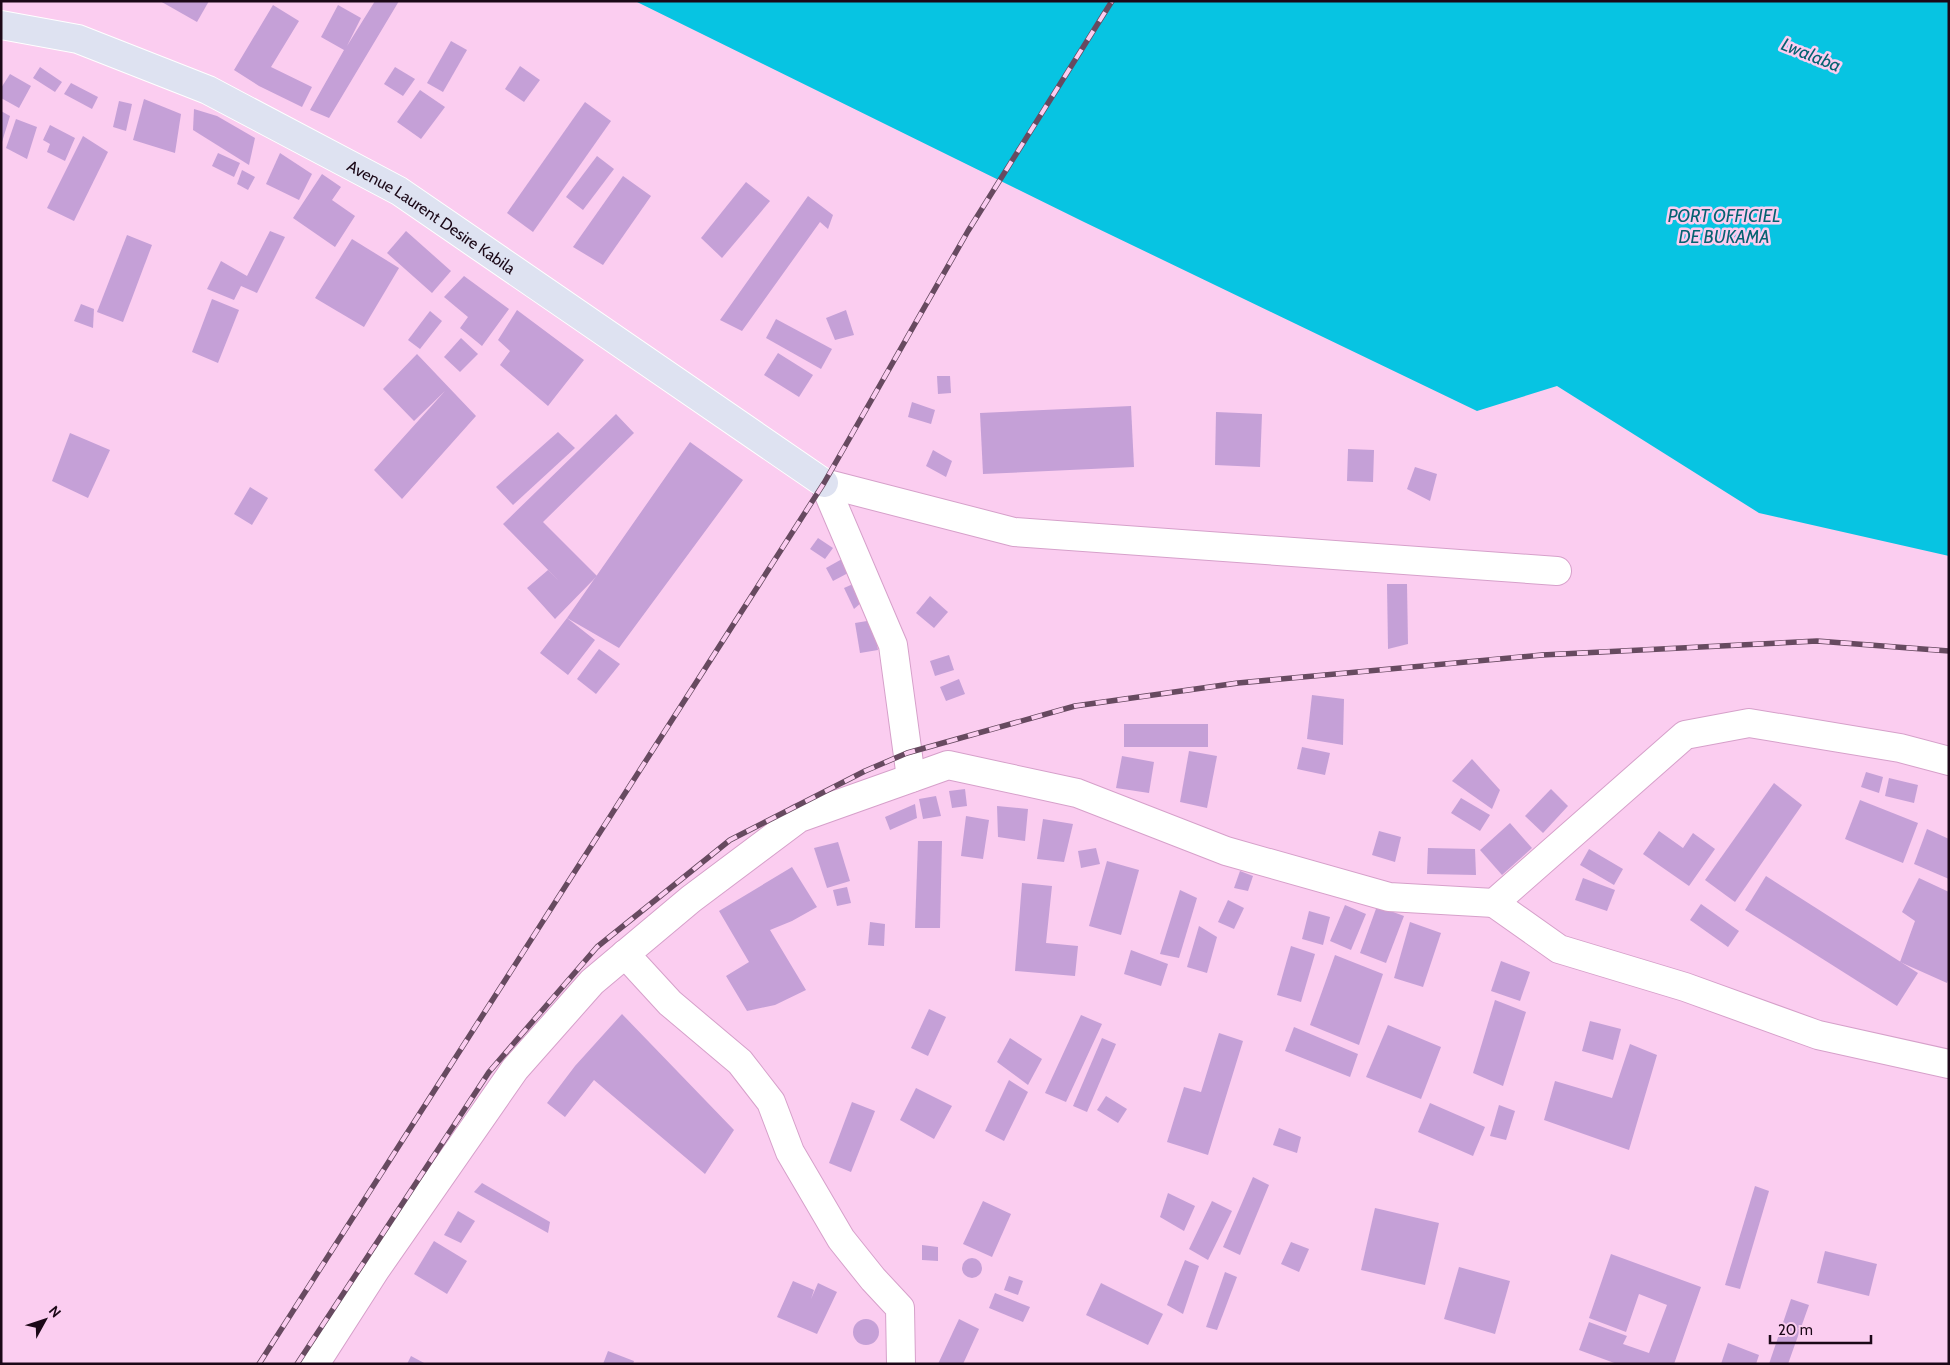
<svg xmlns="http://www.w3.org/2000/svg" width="1950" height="1365" font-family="Cabin,sans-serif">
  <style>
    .water { fill: #07c4e2 }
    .building { fill: #c5a0d7 }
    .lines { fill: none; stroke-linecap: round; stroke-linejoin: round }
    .minor-casing { stroke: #d6a0ca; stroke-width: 30 }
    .major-casing { stroke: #fff; stroke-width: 30 }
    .minor { stroke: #fff; stroke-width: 28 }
    .major { stroke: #dee2f1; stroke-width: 28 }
    .rail-casing { stroke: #674a60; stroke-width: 5.5 }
    .rail { stroke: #fbcdf0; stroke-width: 4; stroke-dasharray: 11; stroke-linecap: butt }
    .labels { text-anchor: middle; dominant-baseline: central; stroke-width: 5; stroke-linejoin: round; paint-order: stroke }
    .street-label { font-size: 16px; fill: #1b0817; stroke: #fbcdf0 }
    .water-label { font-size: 18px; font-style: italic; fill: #056170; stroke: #fbcdf0 }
  </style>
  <rect width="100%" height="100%" fill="#fbcdf0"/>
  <path class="water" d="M635 1H1949V556L1759 513 1557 386 1477 411 1084 222Z"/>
  <g class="building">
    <path d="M160 1H209L197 22Z"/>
    <path d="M375 1H399L329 118 310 110 344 50 321 37 338 5 361 18 347 46Z"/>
    <path d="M273 5 299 21 271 67 312 87 302 107 259 86 234 70Z"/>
    <path d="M451 41 467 50 443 92 427 83Z"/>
    <path d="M520 66 540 80 524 102 505 89Z"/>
    <path d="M40 67 62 82 55 92 33 78Z"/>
    <path d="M395 67 415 79 403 96 384 84Z"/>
    <path d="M10 74 31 86 19 108 1 98V88Z"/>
    <path d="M71 83 98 97 92 109 64 94Z"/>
    <path d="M420 90 445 107 421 139 397 122Z"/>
    <path d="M144 99 181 114 175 153 133 140Z"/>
    <path d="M119 101 132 104 126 131 113 127Z"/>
    <path d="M585 102 611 121 533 232 507 213Z"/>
    <path d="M194 109 217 116 255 138 249 165 193 130Z"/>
    <path d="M1 111 10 116 2 142H1Z"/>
    <path d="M16 119 37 127 27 159 6 148Z"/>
    <path d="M50 125 75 138 65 161 47 152 50 144 43 140Z"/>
    <path d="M83 136 108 152 74 221 47 208Z"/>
    <path d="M218 153 240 163 234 177 212 166Z"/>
    <path d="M280 153 312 174 299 200 266 184Z"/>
    <path d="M597 156 614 169 583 210 566 197Z"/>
    <path d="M242 170 255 177 248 190 237 184Z"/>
    <path d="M322 174 341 187 332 200 355 216 335 247 293 218Z"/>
    <path d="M623 176 651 196 603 265 573 247Z"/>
    <path d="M746 182 770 201 722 258 701 238Z"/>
    <path d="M808 196 833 215 828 229 820 222 742 331 720 320Z"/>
    <path d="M270 231 285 237 257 293 241 286 234 300 207 289 221 261 247 276Z"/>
    <path d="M406 231 451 271 432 293 387 253Z"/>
    <path d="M127 235 152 245 123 322 97 312Z"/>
    <path d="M352 239 399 268 364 327 315 298Z"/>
    <path d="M464 276 509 309 482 346 460 328 468 317 444 297Z"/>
    <path d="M212 299 239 310 218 363 192 352Z"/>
    <path d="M81 304 94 309 93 328 74 321Z"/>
    <path d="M517 310 584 360 548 406 500 365 510 351 498 340Z"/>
    <path d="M846 310 854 335 835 340 826 318Z"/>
    <path d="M430 311 442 321 420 349 408 340Z"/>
    <path d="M776 319 832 349 821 369 766 338Z"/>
    <path d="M461 338 478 354 460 372 444 357Z"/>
    <path d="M778 353 813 375 799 397 764 375Z"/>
    <path d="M417 354 476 416 402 499 374 470 445 391 414 421 383 389Z"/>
    <path d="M937 376H950L951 393 938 394Z"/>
    <path d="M912 402 935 410 931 424 908 417Z"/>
    <path d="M1131 406 1134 467 983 474 980 413Z"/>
    <path d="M1216 412 1262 414 1260 467 1215 465Z"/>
    <path d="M616 414 634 433 543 522 597 576 555 619 527 588 548 570 558 580 503 524Z"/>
    <path d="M558 432 575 448 513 505 496 487Z"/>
    <path d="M70 433 110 450 88 498 52 481Z"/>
    <path d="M690 442 743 480 619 648 567 618 595 640 568 675 540 653 567 618Z"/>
    <path d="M1348 449 1374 450 1373 482 1347 481Z"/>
    <path d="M933 450 952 461 946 477 926 466Z"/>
    <path d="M1415 467 1437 474 1430 501 1407 489Z"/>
    <path d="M250 487 268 498 252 525 234 514Z"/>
    <path d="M818 538 833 548 825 559 810 549Z"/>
    <path d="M842 559 850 572 833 581 826 568Z"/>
    <path d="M853 584 862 602 854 609 844 588Z"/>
    <path d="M1387 584H1407L1408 644 1388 649Z"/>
    <path d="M930 596 948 612 934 628 916 613Z"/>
    <path d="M873 620 878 650 860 653 855 623Z"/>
    <path d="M599 649 620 664 596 694 577 679Z"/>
    <path d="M949 655 954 670 935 676 930 661Z"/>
    <path d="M959 679 965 694 946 701 940 687Z"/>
    <path d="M1312 695 1344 699 1343 745 1307 739Z"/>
    <rect x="1124" y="724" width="84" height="23"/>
    <path d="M1302 747 1330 753 1325 775 1297 769Z"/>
    <path d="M1189 751 1217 756 1207 808 1180 802Z"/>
    <path d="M1122 756 1154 762 1149 793 1116 788Z"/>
    <path d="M1472 759 1500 790 1492 809 1452 781Z"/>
    <path d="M1866 772 1883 777 1879 793 1861 787Z"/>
    <path d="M1889 778 1918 785 1914 803 1885 796Z"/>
    <path d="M1774 783 1802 805 1735 902 1705 880Z"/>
    <path d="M965 789 967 806 952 808 949 791Z"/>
    <path d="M1551 789 1568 806 1543 833 1525 816Z"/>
    <path d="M936 796 941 816 923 819 919 799Z"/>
    <path d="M1461 798 1490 815 1480 831 1451 813Z"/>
    <path d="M1860 800 1918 823 1903 863 1845 839Z"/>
    <path d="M915 804 917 818 890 830 885 817Z"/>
    <path d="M997 806 1028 809 1025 841 998 837Z"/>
    <path d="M966 816 989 820 983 859 961 856Z"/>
    <path d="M1043 819 1073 824 1064 862 1037 859Z"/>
    <path d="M1510 823 1532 848 1502 875 1480 850Z"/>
    <path d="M1927 829 1949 839V879L1914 864Z"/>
    <path d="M1379 831 1401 837 1395 862 1372 855Z"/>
    <path d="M1659 831 1683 848 1693 833 1715 849 1689 886 1643 854Z"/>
    <path d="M918 841H942L940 928H915Z"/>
    <path d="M838 842 850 881 827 888 814 848Z"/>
    <path d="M1096 848 1100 864 1081 868 1078 851Z"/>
    <path d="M1428 848 1475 849 1476 875 1427 874Z"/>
    <path d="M1589 849 1623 869 1614 885 1580 865Z"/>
    <path d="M1107 861 1139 870 1121 935 1089 926Z"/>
    <path d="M792 867 817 907 792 921 770 930 806 990 775 1005 747 1011 726 976 749 962 719 911Z"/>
    <path d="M1240 871 1253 876 1248 891 1234 888Z"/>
    <path d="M1766 876 1918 973 1897 1006 1745 910Z"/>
    <path d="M1583 878 1615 890 1607 911 1575 900Z"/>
    <path d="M1919 878 1949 892V977L1947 983 1900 962 1915 921 1902 912Z"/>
    <path d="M1022 883 1052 886 1046 943 1078 946 1075 976 1015 971Z"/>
    <path d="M847 887 851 903 837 906 833 890Z"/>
    <path d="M1180 890 1197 898 1179 958 1160 954Z"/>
    <path d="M1228 900 1244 908 1234 929 1218 922Z"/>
    <path d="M1701 904 1739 931 1728 947 1690 920Z"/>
    <path d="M1345 905 1366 914 1351 950 1330 941Z"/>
    <path d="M1377 906 1404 916 1386 963 1360 953Z"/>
    <path d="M1309 911 1330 917 1323 945 1302 939Z"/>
    <path d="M870 922 885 924 884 946 868 945Z"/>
    <path d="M1410 922 1441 933 1423 987 1394 978Z"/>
    <path d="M1199 926 1217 937 1207 973 1187 967Z"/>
    <path d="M1291 946 1315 954 1301 1002 1277 995Z"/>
    <path d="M1131 950 1168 964 1161 986 1124 974Z"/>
    <path d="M1335 955 1383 974 1359 1045 1310 1025Z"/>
    <path d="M1501 961 1530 972 1520 1001 1491 991Z"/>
    <path d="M1495 1000 1526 1012 1503 1086 1473 1073Z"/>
    <path d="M929 1009 946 1017 928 1056 911 1048Z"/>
    <path d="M622 1014 734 1130 705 1174 594 1080 565 1117 547 1103 575 1066Z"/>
    <path d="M1081 1015 1102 1024 1066 1102 1045 1093Z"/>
    <path d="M1590 1021 1621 1029 1613 1060 1582 1051Z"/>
    <path d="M1388 1025 1441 1047 1421 1099 1366 1077Z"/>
    <path d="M1294 1027 1358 1054 1350 1077 1285 1051Z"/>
    <path d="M1219 1033 1243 1041 1208 1155 1167 1142 1184 1087 1201 1092Z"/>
    <path d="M1010 1038 1042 1059 1028 1085 997 1062Z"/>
    <path d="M1102 1038 1116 1044 1087 1112 1073 1106Z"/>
    <path d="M1630 1044 1657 1055 1629 1150 1544 1120 1555 1081 1612 1098Z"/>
    <path d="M1009 1080 1028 1092 1004 1141 985 1131Z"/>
    <path d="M916 1088 952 1106 934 1139 900 1120Z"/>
    <path d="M1106 1096 1127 1109 1118 1123 1097 1110Z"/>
    <path d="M852 1102 875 1111 851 1172 829 1163Z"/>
    <path d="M1430 1103 1485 1127 1473 1156 1418 1132Z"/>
    <path d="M1499 1105 1515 1111 1506 1140 1490 1136Z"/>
    <path d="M1279 1128 1301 1137 1297 1153 1273 1145Z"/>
    <path d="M1253 1177 1269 1185 1240 1255 1223 1247Z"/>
    <path d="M482 1183 550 1222 548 1233 474 1192Z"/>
    <path d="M1755 1186 1769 1191 1740 1289 1725 1285Z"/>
    <path d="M1168 1193 1195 1206 1184 1231 1160 1217Z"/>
    <path d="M983 1201 1011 1214 992 1257 963 1244Z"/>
    <path d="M1212 1201 1232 1211 1208 1260 1189 1249Z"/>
    <path d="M1375 1208 1439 1223 1425 1285 1361 1270Z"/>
    <path d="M458 1211 475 1221 461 1243 444 1235Z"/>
    <path d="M434 1241 467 1261 447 1294 414 1274Z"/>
    <path d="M1291 1242 1309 1249 1299 1272 1281 1264Z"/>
    <path d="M922 1245 938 1247V1261L922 1260Z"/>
    <path d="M1825 1251 1877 1264 1869 1296 1817 1283Z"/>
    <path d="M1611 1254 1701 1287 1674 1364H1617L1579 1350 1589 1322 1627 1336 1623 1344 1649 1353 1667 1305 1639 1294 1626 1332 1589 1318Z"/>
    <circle cx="972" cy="1268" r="10"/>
    <path d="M1185 1260 1199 1266 1183 1314 1167 1305Z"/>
    <path d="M1459 1267 1510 1281 1495 1334 1444 1319Z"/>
    <path d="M1225 1272 1237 1277 1217 1330 1206 1327Z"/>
    <path d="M1009 1276 1023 1281 1018 1295 1004 1290Z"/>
    <path d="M793 1281 814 1290 811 1299 818 1283 837 1292 817 1334 777 1317Z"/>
    <path d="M1101 1283 1163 1314 1148 1345 1086 1315Z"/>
    <path d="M995 1293 1030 1307 1023 1322 989 1308Z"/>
    <path d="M1791 1299 1809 1305 1788 1364H1769Z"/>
    <path d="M959 1319 979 1329 963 1364H938Z"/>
    <circle cx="866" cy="1332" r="13"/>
    <path d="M1728 1343 1759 1355 1756 1364H1721Z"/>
    <path d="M608 1351 634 1361 633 1364H603Z"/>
    <path d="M411 1356 426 1364H407Z"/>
  </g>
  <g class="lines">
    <defs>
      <g id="minor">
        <path d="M824 483 1014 532 1557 571"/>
        <path d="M824 483 893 645 911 778"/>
        <path d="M1494 903 1559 949 1685 987 1818 1035 1949 1064"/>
        <path d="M625 954 670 1003 740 1062 771 1102 790 1152 841 1239 873 1279 900 1308 901 1364"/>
        <path d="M315 1364 376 1269 515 1069 592 982 691 899 799 818 948 765 1077 793 1226 851 1389 897 1494 903 1685 735 1749 723 1900 748 1949 761"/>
      </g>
      <g id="major">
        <path id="s1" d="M1 25 78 39 208 90 399 191 824 483"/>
      </g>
    </defs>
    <use href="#minor" class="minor-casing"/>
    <use href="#major" class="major-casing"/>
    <use href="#minor" class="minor"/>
    <use href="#major" class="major"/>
    <defs>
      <g id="rail">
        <path d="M259 1364 824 483 968 231 1112 1"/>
        <path d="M297 1364 489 1072 597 947 730 840 865 771 907 753 1075 706 1238 683 1542 655 1817 641 1949 651"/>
      </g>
    </defs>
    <use href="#rail" class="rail-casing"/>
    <use href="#rail" class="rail"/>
  </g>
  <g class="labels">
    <g class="street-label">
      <text stroke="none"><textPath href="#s1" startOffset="475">Avenue Laurent Desire Kabila</textPath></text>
    </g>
    <g class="water-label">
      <text transform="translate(1811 55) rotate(22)">Lwalaba</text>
      <text x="1724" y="216">PORT OFFICIEL<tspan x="1724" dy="21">DE BUKAMA</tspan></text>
    </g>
  </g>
  <rect width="1950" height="1365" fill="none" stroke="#1b0817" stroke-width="5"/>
  <g transform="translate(45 1320) rotate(50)" stroke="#fbcdf0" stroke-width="4" paint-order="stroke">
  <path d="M0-4L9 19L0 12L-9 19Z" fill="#1b0817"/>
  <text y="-8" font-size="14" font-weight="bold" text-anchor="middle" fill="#1b0817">N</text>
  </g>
  <path d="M1770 1335v8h101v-8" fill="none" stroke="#1b0817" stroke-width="2.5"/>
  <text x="1778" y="1335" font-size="15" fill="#1b0817" stroke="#fbcdf0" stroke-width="4" paint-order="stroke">20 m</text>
</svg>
